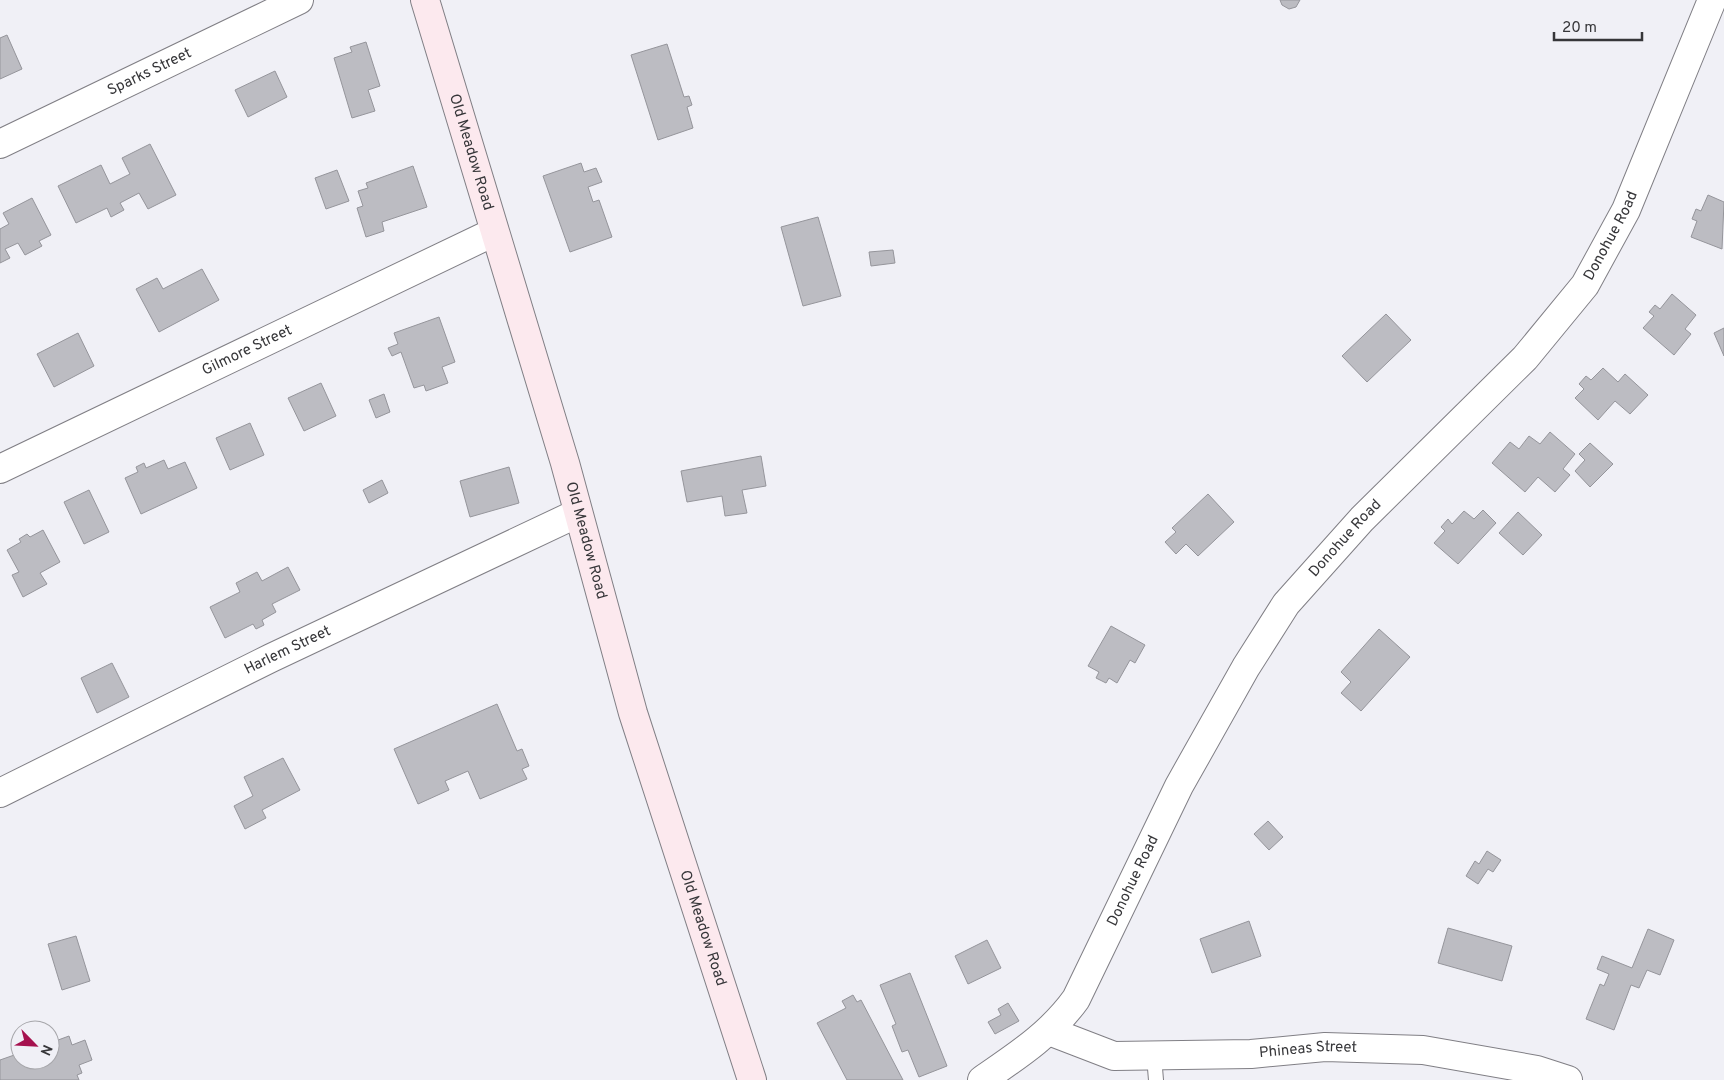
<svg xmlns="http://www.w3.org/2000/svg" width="1724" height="1080" font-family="Overpass,sans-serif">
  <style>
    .building { fill: #bcbcc2; stroke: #95959b }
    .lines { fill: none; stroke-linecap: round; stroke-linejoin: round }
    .lane-casing { stroke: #807f85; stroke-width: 16 }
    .street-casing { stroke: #807f85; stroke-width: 30 }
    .secondary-casing { stroke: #807f85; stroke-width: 30 }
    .lane { stroke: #fff; stroke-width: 14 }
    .street { stroke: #fff; stroke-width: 28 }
    .secondary { stroke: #fce9ee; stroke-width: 28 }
    .labels { text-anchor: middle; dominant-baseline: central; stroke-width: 5; stroke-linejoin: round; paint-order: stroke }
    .street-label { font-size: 15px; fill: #363639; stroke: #f0f0f6 }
  </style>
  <rect width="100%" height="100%" fill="#f0f0f6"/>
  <g class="building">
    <path d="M1280 0H1300L1296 7 1289 9 1282 5Z"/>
    <path d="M7 35 22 69 0 79V38Z"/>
    <path d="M366 42 380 86 368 90 375 111 352 118 334 58 352 52 350 47Z"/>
    <path d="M667 44 684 97 689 96 692 105 687 107 693 128 658 140 631 55Z"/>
    <path d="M275 71 287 97 248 117 235 90Z"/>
    <path d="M150 144 176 195 148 209 139 193 120 203 124 210 111 217 107 208 76 223 58 186 101 165 110 184 130 174 122 158Z"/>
    <path d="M581 163 584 172 596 168 602 182 588 187 593 202 599 200 612 237 570 252 543 176Z"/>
    <path d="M413 166 427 207 382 222 384 231 366 237 357 208 363 206 358 191 368 188 366 183Z"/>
    <path d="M337 170 349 201 326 209 315 178Z"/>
    <path d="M1708 195 1724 202 1722 249 1691 237 1697 221 1692 219 1696 209 1701 211Z"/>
    <path d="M32 198 51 235 39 241 42 246 25 255 18 243 5 249 10 258 0 263V229L9 224 3 213Z"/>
    <path d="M818 217 841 296 803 306 781 227Z"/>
    <path d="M893 250 895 263 871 266 869 252Z"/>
    <path d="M202 269 219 300 159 332 136 289 157 278 163 289Z"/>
    <path d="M1672 294 1696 315 1685 329 1691 334 1674 355 1643 328 1654 316 1649 312 1655 305 1660 309Z"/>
    <path d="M1386 314 1411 340 1367 382 1342 356Z"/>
    <path d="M439 317 455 362 442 367 448 383 426 391 424 385 414 388 401 352 392 356 388 348 398 344 394 333Z"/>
    <path d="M1724 328V356L1714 333Z"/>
    <path d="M78 333 94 366 54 387 37 354Z"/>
    <path d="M1603 368 1618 382 1625 374 1648 395 1630 414 1615 401 1598 420 1575 398 1584 389 1579 384 1586 376 1591 380Z"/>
    <path d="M321 383 336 416 304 431 288 398Z"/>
    <path d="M384 394 390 412 376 418 369 400Z"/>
    <path d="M250 423 264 455 230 470 216 438Z"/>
    <path d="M1550 432 1575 454 1563 469 1570 475 1555 492 1538 477 1525 492 1492 463 1510 442 1519 449 1529 436 1540 444Z"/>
    <path d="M1590 443 1613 464 1590 487 1575 471 1585 460 1579 454Z"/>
    <path d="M761 456 766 486 742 490 747 513 725 516 722 496 687 502 681 471Z"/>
    <path d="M164 460 168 469 185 462 197 488 141 514 125 478 138 472 136 467 144 463 146 468Z"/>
    <path d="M509 467 519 503 470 517 460 481Z"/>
    <path d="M382 480 388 493 369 503 363 490Z"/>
    <path d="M89 490 109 532 84 544 64 502Z"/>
    <path d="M1208 494 1234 522 1198 556 1186 544 1176 554 1165 542 1176 532 1172 528Z"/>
    <path d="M1483 510 1496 523 1458 564 1434 543 1445 531 1441 527 1448 519 1452 524 1464 511 1474 519Z"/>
    <path d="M1518 512 1542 535 1523 555 1499 533Z"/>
    <path d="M43 530 60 562 40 573 47 584 23 597 12 575 19 572 7 550 21 542 19 539 27 534 30 537Z"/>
    <path d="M288 567 300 590 272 604 276 612 262 620 264 625 256 629 253 624 225 638 210 607 240 592 236 583 257 572 262 581Z"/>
    <path d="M1111 626 1145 645 1135 663 1130 660 1117 683 1109 678 1106 683 1096 678 1099 672 1088 666Z"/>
    <path d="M1379 629 1410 657 1361 711 1341 693 1351 682 1341 672Z"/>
    <path d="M112 663 129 697 97 713 81 678Z"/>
    <path d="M497 704 517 751 522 749 529 766 522 769 527 779 480 799 468 771 445 781 449 790 418 804 394 749Z"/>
    <path d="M283 758 300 790 262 810 266 818 245 829 234 806 253 796 244 777Z"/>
    <path d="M1268 821 1283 837 1269 850 1254 834Z"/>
    <path d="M1487 851 1501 860 1493 872 1488 869 1478 884 1466 876 1475 861 1479 864Z"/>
    <path d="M1249 921 1261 956 1212 973 1200 939Z"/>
    <path d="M1448 928 1512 946 1502 981 1438 963Z"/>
    <path d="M1648 929 1674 940 1660 975 1647 970 1639 988 1631 985 1614 1030 1586 1019 1600 984 1604 986 1609 974 1597 969 1602 956 1632 968Z"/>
    <path d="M76 936 90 981 62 990 48 944Z"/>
    <path d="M987 940 1001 968 968 984 955 956Z"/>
    <path d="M910 973 947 1066 919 1077 908 1050 902 1052 892 1026 896 1024 880 985Z"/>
    <path d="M853 995 857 1002 861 1000 903 1080H847L817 1023 846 1008 842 1001Z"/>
    <path d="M1008 1003 1019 1021 995 1034 988 1022 1001 1015 998 1009Z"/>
    <path d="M69 1036 72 1045 85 1040 92 1060 79 1065 82 1073 77 1075 79 1080H0V1060L20 1053V1060H50V1043Z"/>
  </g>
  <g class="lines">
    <defs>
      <path id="lane" d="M1154 1056 1156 1080"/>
      <g id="street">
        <path id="s1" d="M0 144 299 0"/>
        <path id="s2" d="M0 469 494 232"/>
        <path id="s3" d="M0 793 271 658 578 513"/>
        <path id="s4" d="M1049 1031 1114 1056 1251 1054 1325 1047 1423 1050 1537 1070 1568 1080"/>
        <path id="s5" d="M982 1080C1017 1056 1051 1034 1076 999L1179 786 1246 667 1286 604 1362 519 1525 358 1585 285 1626 210 1712 0"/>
      </g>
      <g id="secondary">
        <path id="s6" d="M425 0 565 463 633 713 752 1080"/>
      </g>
    </defs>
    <use href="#lane" class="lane-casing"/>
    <use href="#street" class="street-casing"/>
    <use href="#secondary" class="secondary-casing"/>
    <use href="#lane" class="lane"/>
    <use href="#street" class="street"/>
    <use href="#secondary" class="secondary"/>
  </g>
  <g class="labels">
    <g class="street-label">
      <text stroke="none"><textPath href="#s1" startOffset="166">Sparks Street</textPath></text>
      <text stroke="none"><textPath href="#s6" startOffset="159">Old Meadow Road</textPath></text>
      <text stroke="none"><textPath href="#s5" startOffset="1066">Donohue Road</textPath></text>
      <text stroke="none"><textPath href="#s2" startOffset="274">Gilmore Street</textPath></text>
      <text stroke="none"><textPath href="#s5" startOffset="661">Donohue Road</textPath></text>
      <text stroke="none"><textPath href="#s6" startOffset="564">Old Meadow Road</textPath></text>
      <text stroke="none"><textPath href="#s3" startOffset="321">Harlem Street</textPath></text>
      <text stroke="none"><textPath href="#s5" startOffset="256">Donohue Road</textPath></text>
      <text stroke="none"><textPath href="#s6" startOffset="969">Old Meadow Road</textPath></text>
      <text stroke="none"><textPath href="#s4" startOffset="264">Phineas Street</textPath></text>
    </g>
  </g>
  <g transform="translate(35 1045) rotate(114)"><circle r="24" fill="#f0f0f6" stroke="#a6a6aa"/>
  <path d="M0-4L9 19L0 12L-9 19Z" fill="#a5114e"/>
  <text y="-8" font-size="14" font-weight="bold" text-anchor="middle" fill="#363639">N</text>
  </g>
  <path d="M1554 32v8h88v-8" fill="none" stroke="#363639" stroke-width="2.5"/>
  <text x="1562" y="32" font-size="15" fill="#363639" stroke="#f0f0f6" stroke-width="4" paint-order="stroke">20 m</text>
</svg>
